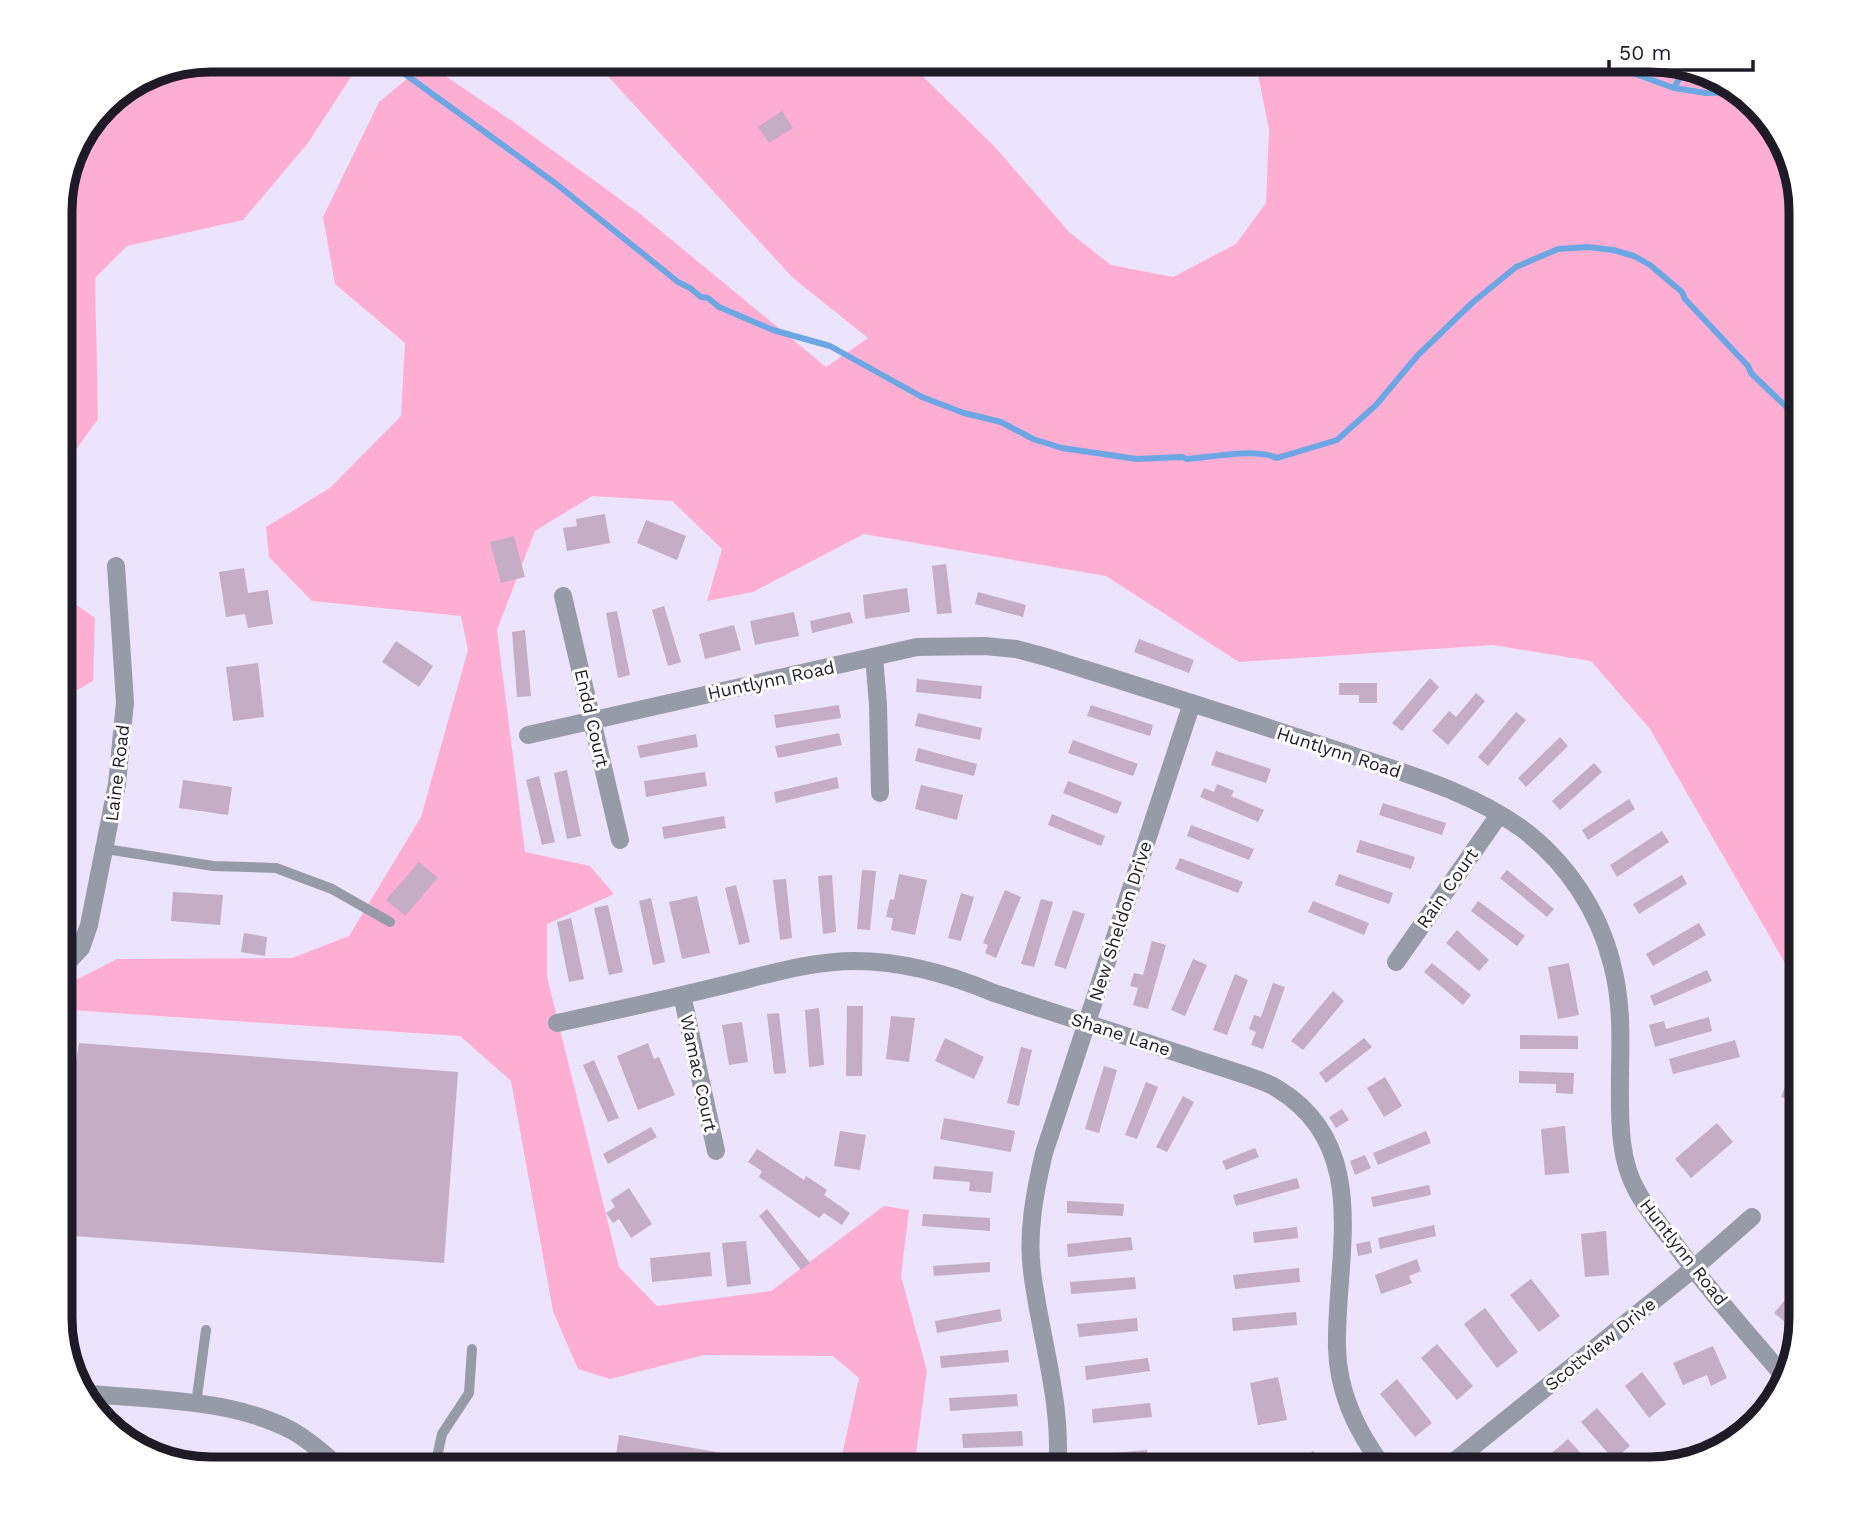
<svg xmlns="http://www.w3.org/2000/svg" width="1861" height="1529" font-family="'Work Sans',sans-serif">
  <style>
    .green { fill: #feaed3 }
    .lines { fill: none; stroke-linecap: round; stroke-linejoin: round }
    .stream { stroke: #6ca7e4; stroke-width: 6 }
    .building { fill: #c4adc5 }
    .service { stroke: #979aa7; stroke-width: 10 }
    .minor { stroke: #979aa7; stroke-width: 18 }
    .labels { text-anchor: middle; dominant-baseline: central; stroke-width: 6; stroke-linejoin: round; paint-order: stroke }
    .street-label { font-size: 18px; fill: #1f1b26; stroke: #fff }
    .rim { fill: none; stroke: #1f1b26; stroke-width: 9 }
  </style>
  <rect width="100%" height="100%" fill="#ece4fc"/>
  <g class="green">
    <path d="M210 60H362L308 143 243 220 127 246 95 278 98 419 64 466 60 467V200L75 143 111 97 153 71Z"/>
    <path d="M593 60H906L994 146 1070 233 1111 265 1173 277 1236 244 1266 203 1269 129 1255 60H1651L1708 71 1750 97 1786 144 1801 210V987L1792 975 1650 729 1591 661 1493 645 1239 662 1106 576 864 534 753 592 707 601 722 549 672 501 592 496 535 531 497 630 525 852 590 866 614 894 547 924V977L619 1267 657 1306 771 1291 884 1206 909 1210 901 1276 927 1371 914 1469H839L859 1378 833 1356 704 1355 610 1379 578 1369 553 1311 511 1081 460 1036 70 1010 60 1012V988L117 959 292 958 349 936 421 817 468 650 461 616 312 601 269 557 266 527 330 488 401 416 405 343 335 284 323 217 379 102 426 63 515 123 639 213 826 367 868 338 793 278Z"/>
    <path d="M60 593 95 618 93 681 60 700Z"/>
  </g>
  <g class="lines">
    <g class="stream">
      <path d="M1522 60 1559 70 1578 60"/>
      <path d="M1597 60 1674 88 1706 93 1743 92"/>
      <path d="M398 69 555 183 678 282 690 288 701 297 708 298 719 307 773 330 830 346 922 397 964 413 1001 422 1033 439 1062 448 1137 459 1182 457 1187 459C1211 457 1256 448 1277 458L1337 440 1376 405 1418 355 1472 303 1516 267 1558 249 1588 247 1613 250 1634 256 1650 265 1682 292 1685 299 1748 366 1751 373 1801 421"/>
      <path d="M1674 88 1686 66"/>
    </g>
  </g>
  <g class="building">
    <path d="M782 111 793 128 769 143 758 127Z"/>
    <path d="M605 514 610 543 567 551 563 528 577 526 576 519Z"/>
    <path d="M646 520 686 536 677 560 637 543Z"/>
    <path d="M514 536 525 577 501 583 490 542Z"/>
    <path d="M946 564 952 613 937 614 932 566Z"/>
    <path d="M244 568 248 593 268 590 273 624 248 628 245 614 226 617 219 572Z"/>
    <path d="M907 588 910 612 865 619 863 595Z"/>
    <path d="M978 592 1026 605 1023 617 975 604Z"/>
    <path d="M664 606 681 662 668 666 652 610Z"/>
    <path d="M617 611 630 675 618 678 606 613Z"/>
    <path d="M794 612 799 636 755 645 750 621Z"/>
    <path d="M850 612 853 623 812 633 810 621Z"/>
    <path d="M734 625 741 650 705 659 699 634Z"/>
    <path d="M525 630 531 696 517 697 512 632Z"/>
    <path d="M1139 639 1194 660 1189 673 1134 652Z"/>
    <path d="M396 641 433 666 419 687 382 662Z"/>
    <path d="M258 663 264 717 233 721 226 667Z"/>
    <path d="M1430 678 1439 687 1402 731 1392 723Z"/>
    <path d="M917 679 982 686 981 699 916 692Z"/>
    <path d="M1339 683H1377V703H1359V695H1339Z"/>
    <path d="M1476 693 1485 701 1448 745 1432 731 1449 711 1456 717Z"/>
    <path d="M839 705 841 718 776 728 774 715Z"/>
    <path d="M1091 705 1153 725 1150 736 1087 716Z"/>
    <path d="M1516 712 1526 720 1488 766 1478 757Z"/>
    <path d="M918 713 982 728 980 740 915 726Z"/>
    <path d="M839 733 842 745 778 758 775 746Z"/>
    <path d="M696 734 698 747 640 758 637 746Z"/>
    <path d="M1560 737 1568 746 1526 787 1518 778Z"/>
    <path d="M1073 740 1138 764 1133 776 1068 753Z"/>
    <path d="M918 748 977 764 974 776 915 761Z"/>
    <path d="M1216 751 1271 769 1266 783 1211 765Z"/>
    <path d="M1594 763 1602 772 1560 810 1552 801Z"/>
    <path d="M567 770 581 836 567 839 554 773Z"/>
    <path d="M705 772 707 786 646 797 644 781Z"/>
    <path d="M539 776 555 842 542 845 526 780Z"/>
    <path d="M837 777 839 788 776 803 774 792Z"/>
    <path d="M183 780 232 787 228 815 179 808Z"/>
    <path d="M1068 781 1122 802 1117 814 1063 793Z"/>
    <path d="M1217 784 1234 791 1231 796 1264 810 1258 822 1200 797 1204 788 1214 792Z"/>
    <path d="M921 785 963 795 957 820 915 809Z"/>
    <path d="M1629 799 1635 809 1588 840 1582 830Z"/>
    <path d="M1383 803 1446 823 1442 835 1379 815Z"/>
    <path d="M1052 814 1105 836 1101 846 1048 825Z"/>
    <path d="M724 816 726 828 664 839 662 827Z"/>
    <path d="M1191 825 1254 849 1249 860 1187 836Z"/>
    <path d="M1662 831 1669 842 1617 877 1610 865Z"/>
    <path d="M1360 840 1415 857 1411 869 1356 852Z"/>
    <path d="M1180 858 1243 882 1238 893 1175 869Z"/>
    <path d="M419 862 438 878 405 916 386 900Z"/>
    <path d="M862 870 876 871 870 930 857 929Z"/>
    <path d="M1507 870 1554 909 1547 917 1500 878Z"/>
    <path d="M899 874 927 880 915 935 891 930 893 918 886 917 890 899 894 900Z"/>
    <path d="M1339 874 1393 893 1389 904 1335 885Z"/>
    <path d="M832 875 836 932 823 934 818 876Z"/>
    <path d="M1682 875 1687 884 1639 914 1633 904Z"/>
    <path d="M786 879 792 938 780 940 773 880Z"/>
    <path d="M736 885 750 942 739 945 725 888Z"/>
    <path d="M1005 890 1021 897 996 958 985 953 988 945 983 943Z"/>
    <path d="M173 892 223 895 220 925 171 921Z"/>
    <path d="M961 893 974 897 961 941 948 938Z"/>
    <path d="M697 896 710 953 682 959 669 902Z"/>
    <path d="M651 898 665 962 653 965 639 901Z"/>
    <path d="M1041 899 1053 902 1034 967 1021 964Z"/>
    <path d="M1313 901 1369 923 1364 935 1308 912Z"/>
    <path d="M1478 901 1525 936 1517 946 1471 911Z"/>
    <path d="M608 905 623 972 609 975 594 908Z"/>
    <path d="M1073 910 1085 914 1066 969 1054 965Z"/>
    <path d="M571 918 584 979 569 982 557 922Z"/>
    <path d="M1699 923 1706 935 1653 966 1646 954Z"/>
    <path d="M1457 930 1489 960 1479 971 1446 943Z"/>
    <path d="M244 933 267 937 265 956 241 952Z"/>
    <path d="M1152 941 1166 945 1148 1009 1133 1005 1138 988 1130 986 1134 973 1143 975Z"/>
    <path d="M1193 959 1207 965 1185 1016 1171 1010Z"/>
    <path d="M1432 963 1471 995 1463 1005 1424 972Z"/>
    <path d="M1569 963 1579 1015 1558 1019 1548 967Z"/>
    <path d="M1707 970 1712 981 1654 1006 1650 996Z"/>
    <path d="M1235 974 1248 980 1227 1035 1213 1030Z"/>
    <path d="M1273 983 1285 987 1263 1049 1251 1045 1256 1032 1249 1029 1254 1015 1261 1017Z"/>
    <path d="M1333 991 1344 1001 1303 1050 1291 1041Z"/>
    <path d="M847 1006H863L862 1076H846Z"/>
    <path d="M819 1008 824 1065 809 1067 805 1010Z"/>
    <path d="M779 1013 786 1073 774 1074 767 1014Z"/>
    <path d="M891 1016 915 1018 909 1062 886 1059Z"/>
    <path d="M1709 1017 1712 1031 1655 1047 1649 1025 1664 1021 1666 1029Z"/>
    <path d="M742 1022 748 1062 729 1065 722 1025Z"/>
    <path d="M1520 1035 1578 1036V1049H1520Z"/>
    <path d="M945 1038 984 1057 974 1079 935 1061Z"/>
    <path d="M1364 1038 1372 1047 1326 1083 1319 1073Z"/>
    <path d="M1735 1040 1740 1057 1673 1074 1669 1059Z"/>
    <path d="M79 1043 458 1072 444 1263 60 1235V1060L76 1062Z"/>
    <path d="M648 1043 654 1059 659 1057 675 1095 638 1110 617 1056Z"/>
    <path d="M1021 1047 1032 1050 1019 1106 1007 1103Z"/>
    <path d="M594 1060 619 1118 608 1122 583 1065Z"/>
    <path d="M1104 1066 1117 1070 1099 1133 1085 1129Z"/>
    <path d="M1801 1070V1104L1781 1097 1790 1074 1799 1077Z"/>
    <path d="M1519 1071 1574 1073 1573 1094 1556 1093V1084L1519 1083Z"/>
    <path d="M1385 1077 1402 1106 1384 1117 1367 1088Z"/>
    <path d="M1146 1082 1158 1087 1137 1139 1125 1135Z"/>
    <path d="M1183 1096 1194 1102 1167 1152 1156 1147Z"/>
    <path d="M1342 1109 1349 1120 1336 1128 1329 1117Z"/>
    <path d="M944 1118 1015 1131 1011 1152 940 1139Z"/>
    <path d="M1717 1123 1733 1142 1691 1178 1675 1159Z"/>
    <path d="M1565 1126 1569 1173 1545 1175 1541 1129Z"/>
    <path d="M651 1127 657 1137 608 1164 603 1154Z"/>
    <path d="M840 1131 866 1135 860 1170 834 1166Z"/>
    <path d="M1426 1131 1431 1143 1378 1165 1373 1153Z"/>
    <path d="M1255 1148 1259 1157 1226 1170 1222 1161Z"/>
    <path d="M757 1149 804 1180 806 1176 827 1190 824 1195 850 1213 842 1225 824 1213 819 1218 759 1177 762 1171 748 1162Z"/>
    <path d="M1365 1155 1371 1168 1355 1175 1350 1161Z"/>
    <path d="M934 1166 993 1172 991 1193 969 1191 970 1182 933 1179Z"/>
    <path d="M1297 1178 1300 1188 1236 1206 1233 1195Z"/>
    <path d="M1429 1185 1431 1195 1373 1207 1371 1197Z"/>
    <path d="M629 1188 652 1224 631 1238 619 1219 613 1223 606 1213 615 1207 611 1200Z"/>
    <path d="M1067 1201 1124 1204 1123 1216 1067 1213Z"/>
    <path d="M767 1209 810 1263 801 1270 759 1216Z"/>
    <path d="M923 1214 990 1218V1231L922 1226Z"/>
    <path d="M1434 1225 1436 1236 1380 1249 1378 1238Z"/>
    <path d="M1297 1227 1298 1238 1254 1243 1253 1232Z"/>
    <path d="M1606 1231 1609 1275 1585 1277 1581 1234Z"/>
    <path d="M1131 1237 1133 1250 1068 1257 1067 1244Z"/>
    <path d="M746 1241 751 1284 727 1287 722 1243Z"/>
    <path d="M1370 1241 1372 1253 1358 1256 1356 1244Z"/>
    <path d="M710 1252 712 1276 652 1282 650 1258Z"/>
    <path d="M1417 1259 1421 1271 1409 1276 1412 1283 1381 1294 1375 1275Z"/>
    <path d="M990 1262V1272L934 1276 933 1266Z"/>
    <path d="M1299 1268 1300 1282 1235 1289 1233 1275Z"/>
    <path d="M1135 1277 1136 1289 1071 1294 1070 1282Z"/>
    <path d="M1531 1279 1560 1316 1539 1332 1510 1295Z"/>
    <path d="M1801 1281V1319L1796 1331 1774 1313Z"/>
    <path d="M1485 1308 1518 1352 1497 1368 1464 1324Z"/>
    <path d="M1000 1309 1002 1321 937 1333 935 1321Z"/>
    <path d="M1296 1312 1297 1325 1233 1331 1232 1318Z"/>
    <path d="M1137 1318 1138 1331 1079 1337 1077 1324Z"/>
    <path d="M1437 1344 1473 1386 1457 1400 1421 1358Z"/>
    <path d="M1713 1346 1727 1378 1711 1386 1707 1375 1683 1385 1673 1363Z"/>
    <path d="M1008 1350 1009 1362 941 1368 940 1356Z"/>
    <path d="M1148 1358 1150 1371 1086 1380 1085 1366Z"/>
    <path d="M1642 1372 1666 1404 1649 1418 1625 1386Z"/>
    <path d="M1278 1377 1287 1420 1258 1425 1250 1383Z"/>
    <path d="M1397 1379 1432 1423 1415 1437 1380 1394Z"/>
    <path d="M1017 1394 1018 1406 950 1411 949 1398Z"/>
    <path d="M1150 1403 1152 1417 1093 1423 1092 1409Z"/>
    <path d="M1597 1408 1630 1446 1614 1460 1581 1422Z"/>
    <path d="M1022 1431 1023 1446 963 1448 962 1434Z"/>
    <path d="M619 1435 806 1468 805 1469H614Z"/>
    <path d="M1568 1439 1587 1460 1576 1469H1540L1537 1466Z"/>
    <path d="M1147 1450 1149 1463 1092 1468 1091 1455Z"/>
    <path d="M1313 1451 1328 1469H1300L1296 1465Z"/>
  </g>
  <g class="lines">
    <g class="service">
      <path d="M106 849 213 866 276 868 332 889 390 922"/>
      <path d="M196 1404 206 1330"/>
      <path d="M431 1469 435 1466 442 1434 469 1393 472 1349"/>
    </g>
    <g class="minor">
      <path d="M563 596 620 840"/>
      <path d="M874 657 878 704 880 793"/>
      <path d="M528 735 917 647 985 646 1016 649 1046 657C1144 688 1243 719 1342 752 1403 773 1468 790 1521 828 1566 861 1599 911 1612 964 1628 1023 1615 1083 1622 1142 1624 1159 1629 1177 1637 1191 1647 1210 1661 1226 1674 1243 1709 1291 1749 1335 1787 1380"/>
      <path d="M1396 962 1499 815"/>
      <path d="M60 966 68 962 81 948 89 925 117 784 125 702 116 566"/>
      <path d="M682 995 716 1151"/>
      <path d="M557 1023C613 1011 668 999 724 985 766 975 811 961 855 961 904 961 949 974 994 993L1248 1076C1258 1080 1269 1083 1278 1089 1373 1147 1335 1257 1337 1348 1338 1394 1358 1434 1385 1469"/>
      <path d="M81 1393C149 1400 229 1398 291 1430 309 1440 326 1455 341 1469"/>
      <path d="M1057 1469C1063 1403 1040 1337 1032 1271 1027 1232 1035 1191 1044 1153L1192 703"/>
      <path d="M1445 1469 1693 1269 1752 1217"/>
    </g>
  </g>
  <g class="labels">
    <g class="street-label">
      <text transform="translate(771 680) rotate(-12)">Huntlynn Road</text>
      <text transform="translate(592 718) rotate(77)">Endd Court</text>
      <text transform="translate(1339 752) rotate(18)">Huntlynn Road</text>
      <text transform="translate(117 773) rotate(-83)">Laine Road</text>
      <text transform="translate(1447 888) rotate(-55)">Rain Court</text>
      <text transform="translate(1120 921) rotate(-72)">New Sheldon Drive</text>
      <text transform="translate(1121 1034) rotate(18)">Shane Lane</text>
      <text transform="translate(699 1073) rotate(78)">Wamac Court</text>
      <text transform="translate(1684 1252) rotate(52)">Huntlynn Road</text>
      <text transform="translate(1600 1344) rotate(-39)">Scottview Drive</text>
    </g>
  </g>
  <path d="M0 0H1861V1529H0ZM211 72H1650A139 139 0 0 1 1789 211V1318A139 139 0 0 1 1650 1457H211A139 139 0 0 1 72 1318V211A139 139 0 0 1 211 72Z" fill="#fff" fill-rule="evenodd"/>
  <path class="rim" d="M211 72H1650A139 139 0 0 1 1789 211V1318A139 139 0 0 1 1650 1457H211A139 139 0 0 1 72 1318V211A139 139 0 0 1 211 72Z"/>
  <path d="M1609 60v10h144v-10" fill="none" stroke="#1f1b26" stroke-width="3.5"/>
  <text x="1619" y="60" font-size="21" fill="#1f1b26" stroke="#ffffff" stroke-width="5" paint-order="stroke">50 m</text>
</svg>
